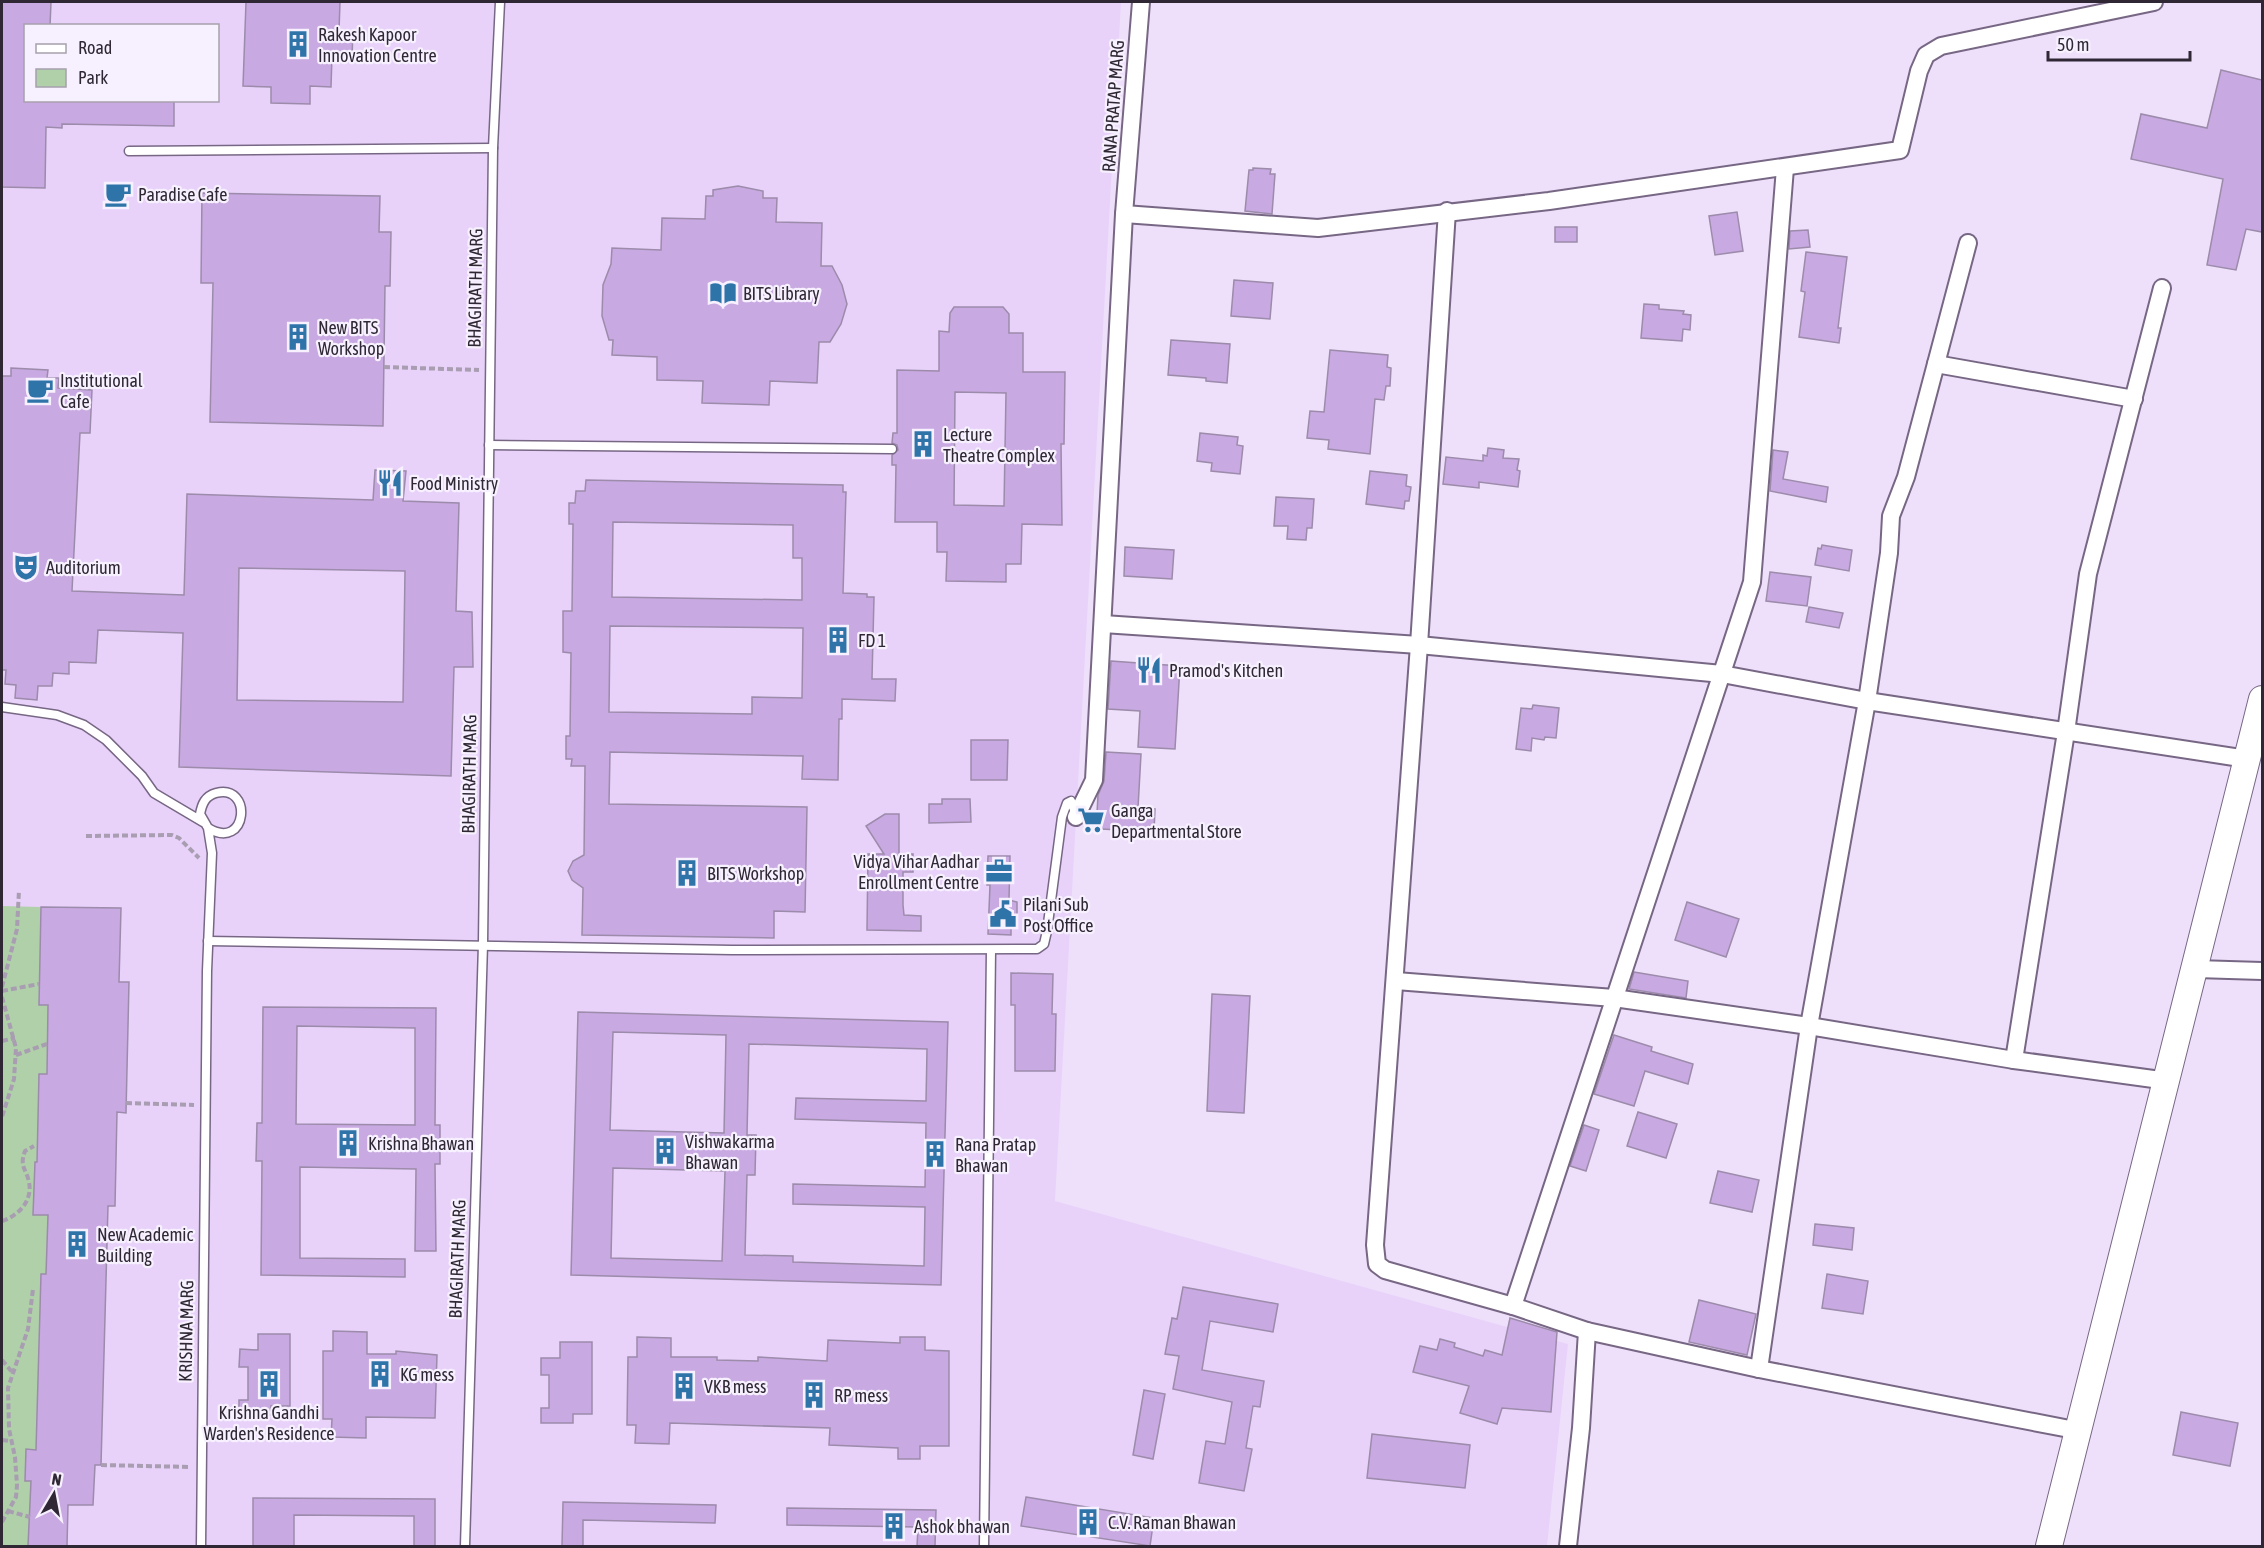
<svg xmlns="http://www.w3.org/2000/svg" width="2264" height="1548" font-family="'Asap Condensed',sans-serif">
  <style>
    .built { fill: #e8d2fa; fill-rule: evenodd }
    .green { fill: #b0d0aa }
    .building { fill: #c8a9e1; stroke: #9c8baa; stroke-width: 1.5; fill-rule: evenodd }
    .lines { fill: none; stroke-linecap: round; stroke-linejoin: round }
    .lane-casing { stroke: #776784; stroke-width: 11 }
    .street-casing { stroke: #776784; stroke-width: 20 }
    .primary-casing { stroke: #776784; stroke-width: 28 }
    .path { stroke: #a89db1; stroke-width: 4; stroke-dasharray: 6 3; stroke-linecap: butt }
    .lane { stroke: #fff; stroke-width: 8 }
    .street { stroke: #fff; stroke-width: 16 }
    .primary { stroke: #fff; stroke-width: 26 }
    .labels { text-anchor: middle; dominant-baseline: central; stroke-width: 4.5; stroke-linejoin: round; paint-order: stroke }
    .poi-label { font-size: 18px; fill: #2f2834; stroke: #f7f0fe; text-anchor: start }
    .street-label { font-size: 18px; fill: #2f2834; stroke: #f7f0fe }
  </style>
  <rect width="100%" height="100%" fill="#eee0fa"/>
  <path class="built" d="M2 2H1121L1055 1201 1568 1344 1547 1546H2ZM26 26H218V100H26Z"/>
  <path class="green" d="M2 906 41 907 39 1005H48L47 1074H39L44 1162H35L33 1214 48 1215 46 1274H41L36 1450H26L25 1480 31 1481 29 1546H2Z"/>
  <g class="building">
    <path d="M2 2H51L50 26H26V100H174V126L62 124V128L46 127 45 188 2 187Z"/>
    <path d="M246 2H340L339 31H353L352 57 332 56 331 87 310 86V104L271 103V87L243 86Z"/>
    <path d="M2221 70 2262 80V232L2246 229 2236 270 2207 265 2223 179 2131 159 2141 114 2207 128Z"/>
    <path d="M1253 168 1271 169 1270 174H1275L1272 214 1245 211 1249 170H1253Z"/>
    <path d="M738 186 763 191V198H777L776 222 822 223 821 266H832L842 285 847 304 841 324 830 342H819L817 383 770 381 769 405 702 403 703 381 657 380V357L612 355 613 340H609L602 316 603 285 611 264 612 248 661 250 662 218 705 219 706 196H713V190Z"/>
    <path d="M202 193 380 196 379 232H391L390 286H385L383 426 210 422 213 283H201Z"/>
    <path d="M1737 212 1743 251 1715 255 1709 216Z"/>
    <rect x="1555" y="227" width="22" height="15"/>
    <path d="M1808 230 1810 247 1789 249 1790 231Z"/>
    <path d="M1806 252 1847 257 1838 328H1841L1839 343 1799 337 1805 292 1801 291Z"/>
    <path d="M1234 280 1273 283 1270 319 1231 316Z"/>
    <path d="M1644 304 1659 305V309L1684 311 1683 314 1691 315 1690 330 1683 329 1682 341 1641 338Z"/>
    <path d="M954 307H1003L1009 314V333H1023V372H1065L1064 444H1061L1062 525 1022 524 1021 564H1006V582L946 581 947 552H937V522H895L896 465H892V455L898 450 897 445 892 443 893 433H897V370L939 371V331L949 332 950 313ZM955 392 1006 393 1004 506 954 505Z"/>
    <path d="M1171 340 1230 344 1227 383 1206 381V378L1168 375Z"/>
    <path d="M1330 350 1388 355 1387 367 1391 368 1390 386H1386L1384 400 1375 399 1370 454 1328 449 1329 440 1307 438 1310 411 1324 412Z"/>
    <path d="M11 368 48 370 47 378H59L58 388 92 390 90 433H80L72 591 184 595 187 494 373 500 375 470 406 471 403 501 459 503 456 611 472 612 473 667H454L451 776 179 767 183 633 98 630 96 663 69 662V674L53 673 52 686H38L37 700 15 698 16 685 5 684 6 670H2V376H11ZM239 568 405 571 403 702 237 700Z"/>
    <path d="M1200 433 1238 437 1237 445 1243 446 1240 474 1211 471 1212 463 1197 461Z"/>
    <path d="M1488 448 1504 450 1503 458 1519 459 1517 470 1520 471 1518 487 1479 482V488L1443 484 1446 457 1483 461V455L1487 456Z"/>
    <path d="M1773 450 1788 452 1783 479 1828 487 1826 502 1770 491Z"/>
    <path d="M1370 471 1407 475 1406 486 1411 487 1409 501H1405L1404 509 1366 504Z"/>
    <path d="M586 480 843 485V492H846L843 593 867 594V597H874L872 679H896L895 701 842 699V719H839L838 780 802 779 803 756 610 752 609 804 807 807 805 912 774 911V938L582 935 583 888 572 880 568 871 573 861 584 855 585 766H571L572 759H566V736H570L571 653 563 652V611H572L573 524H569V503H575L576 491H585ZM613 522 793 525V558H802V600L612 597ZM610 626 803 628 802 698 752 697V714L609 712Z"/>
    <path d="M1276 497 1314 499 1312 528H1307L1306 540 1287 539 1288 526H1274Z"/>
    <path d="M1822 545 1852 550 1849 571 1815 565 1818 548 1821 549Z"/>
    <path d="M1125 547 1174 550 1172 579 1124 576Z"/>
    <path d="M1770 572 1811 577 1807 606 1766 601Z"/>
    <path d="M1809 607 1843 613 1839 628 1806 622Z"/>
    <path d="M1111 661 1180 666 1175 749 1138 747 1140 711 1108 709Z"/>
    <path d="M1533 705 1559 708 1556 738 1545 737 1544 740 1532 738 1531 751 1516 749 1521 708 1532 709Z"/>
    <path d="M971 740H1008L1007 780H971Z"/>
    <path d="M1106 752 1141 754 1138 808 1155 809 1154 832 1084 828 1090 813H1097L1098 795 1104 781Z"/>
    <path d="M942 799H970L971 822 929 823V804H942Z"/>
    <path d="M885 814H899V854H913V872H903V905L904 915 921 916V931L867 930 868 854H884L866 826Z"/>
    <path d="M988 856H1010L1009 900 1017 902V925H1011V935L988 934 990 885H987Z"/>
    <path d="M1687 902 1739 919 1726 957 1675 940Z"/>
    <path d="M41 907 121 908 119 982H129L126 1113 117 1112 115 1206H108L101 1465H95L93 1505H68L67 1546H28L31 1481H25L26 1449 36 1450 41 1274H46L48 1215H33L35 1162H37L39 1074H47L48 1005H39Z"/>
    <path d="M1634 972 1688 981 1686 998 1629 989Z"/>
    <path d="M1011 973 1053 974 1052 1014H1056L1055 1071H1015V1005H1011Z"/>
    <path d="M1212 994 1250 996 1244 1113 1207 1111Z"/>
    <path d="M263 1007 436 1008 435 1125H440V1164H435L436 1251H415L416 1169 300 1167V1258L405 1259V1277L261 1275 262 1161H256L257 1123H262ZM297 1026 415 1028V1125L296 1124Z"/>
    <path d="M578 1012 948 1022 941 1285 571 1275ZM613 1032 726 1035 724 1133 610 1130ZM749 1044 927 1049 926 1101 796 1098 795 1119 926 1123 925 1187 793 1184V1204L925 1207 924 1266 793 1262V1256L745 1255 747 1175H755L756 1135H747ZM613 1168 725 1171 722 1261 611 1258Z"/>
    <path d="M1614 1035 1652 1047 1651 1051 1693 1064 1688 1084 1645 1071 1634 1106 1594 1094Z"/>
    <path d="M1638 1112 1677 1124 1666 1158 1627 1146Z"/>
    <path d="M1584 1125 1599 1130 1586 1171 1570 1166Z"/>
    <path d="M1718 1171 1759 1180 1752 1212 1710 1203Z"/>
    <path d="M1815 1224 1854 1228 1852 1250 1813 1245Z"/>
    <path d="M1827 1274 1868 1281 1863 1314 1822 1308Z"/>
    <path d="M1183 1287 1278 1304 1273 1332 1210 1321 1202 1370 1264 1381 1260 1407 1253 1406 1246 1448 1252 1449 1244 1491 1199 1483 1206 1441 1225 1444 1232 1402 1173 1389 1179 1356 1165 1354 1172 1318 1177 1319Z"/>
    <path d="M1699 1300 1756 1314 1747 1355 1689 1342Z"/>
    <path d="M1510 1318 1557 1332 1551 1412 1502 1408 1497 1424 1460 1413 1469 1386 1413 1372 1420 1346 1437 1350 1440 1339 1455 1343 1454 1347 1483 1356 1485 1350 1502 1355Z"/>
    <path d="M333 1331 367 1332V1354H396V1351L437 1355 435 1418 366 1417V1438L331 1437 332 1419H323V1351H333Z"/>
    <path d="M258 1334H290V1406H271V1415H239V1400H248V1367H239L240 1349 258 1350Z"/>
    <path d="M637 1337 671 1338V1357H717V1360L758 1361V1357L827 1361 828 1340 900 1343V1337H925V1350L949 1351V1446H920V1459H898V1448L829 1445 830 1428 670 1423 669 1444 635 1443 636 1425H627L628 1357H637Z"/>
    <path d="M560 1342H592V1414H573V1423H541V1408H549V1375H541V1358H560Z"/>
    <path d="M1144 1390 1165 1394 1153 1459 1133 1455Z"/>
    <path d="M2181 1412 2238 1423 2230 1466 2173 1455Z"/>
    <path d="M1372 1434 1470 1445 1465 1488 1367 1478Z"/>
    <path d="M1026 1497 1154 1518 1150 1546 1021 1526Z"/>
    <path d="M253 1498 435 1499V1546H414V1516L294 1515V1546H253Z"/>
    <path d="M563 1502 716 1505 715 1523 583 1520V1546H562Z"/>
    <path d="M787 1508 936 1510 935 1546H917L918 1527 787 1525Z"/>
  </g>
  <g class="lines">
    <defs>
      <g id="lane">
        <path d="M129 151 493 148"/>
        <path d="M489 445 892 449"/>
        <path d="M2 707 57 715 84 725 106 740 142 776 154 793 203 822"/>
        <path d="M208 941 732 950 1037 949 1044 944 1047 931 1062 817 1067 803 1071 801 1076 816"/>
        <path d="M201 1546 207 971 212 853 208 828 200 814C202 804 205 796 216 793 253 783 248 852 208 828"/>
        <path d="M465 1546 483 944 493 148 500 2"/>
        <path d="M984 1546 991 950"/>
      </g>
      <g id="street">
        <path d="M1447 211 1419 645 1375 1245 1377 1264 1385 1270 1513 1306 1587 1331 1759 1369 2080 1431"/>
        <path d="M1124 214 1318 228 1549 201 1900 150 1919 71 1926 55 1941 46 2154 2"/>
        <path d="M1936 364 2134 399"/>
        <path d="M1103 624 1419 645 1722 674 1867 701 2247 759"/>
        <path d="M1076 817 1094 780 1124 214 1141 2"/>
        <path d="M2196 969 2262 971"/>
        <path d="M1396 981 1614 998 1809 1026 2014 1060 2168 1081"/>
        <path d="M2014 1060 2066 732 2088 574 2162 288"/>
        <path d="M1513 1306 1752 582 1785 168"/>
        <path d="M1759 1369 1809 1026 1867 701 1889 553 1891 516 1906 477 1968 243"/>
        <path d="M1568 1546 1581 1428 1587 1331"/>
      </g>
      <path id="primary" d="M2049 1546 2262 699"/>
    </defs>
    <use href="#lane" class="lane-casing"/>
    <use href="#street" class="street-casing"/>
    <use href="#primary" class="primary-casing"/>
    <g class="path">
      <path d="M384 367 479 370"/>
      <path d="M86 836 172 835 179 838 199 858"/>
      <path d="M2 987 17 929 19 890"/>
      <path d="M2 991 39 984"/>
      <path d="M2 997 16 1048 14 1079 2 1117"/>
      <path d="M2 1041 15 1038"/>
      <path d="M16 1055 47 1044"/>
      <path d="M126 1103 194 1105"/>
      <path d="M2 1221C18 1216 33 1201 29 1182 26 1168 19 1167 25 1151L34 1146"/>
      <path d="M2 1360 12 1372"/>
      <path d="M2 1440 11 1441"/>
      <path d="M101 1465 191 1467"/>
      <path d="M8 1511 30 1517"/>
      <path d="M2 1522 16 1497 17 1485 15 1457 9 1429 8 1388 28 1329 33 1289"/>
    </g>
    <use href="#lane" class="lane"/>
    <use href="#street" class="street"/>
    <use href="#primary" class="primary"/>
  </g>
  <defs>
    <symbol id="building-bare" viewBox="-9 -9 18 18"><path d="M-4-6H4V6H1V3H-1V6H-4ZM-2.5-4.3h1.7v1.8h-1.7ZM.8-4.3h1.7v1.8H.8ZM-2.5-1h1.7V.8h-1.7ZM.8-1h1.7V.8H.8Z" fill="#2f74a9" stroke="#f7f0fe" stroke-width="2.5" paint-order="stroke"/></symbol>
    <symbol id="cafe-bare" viewBox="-9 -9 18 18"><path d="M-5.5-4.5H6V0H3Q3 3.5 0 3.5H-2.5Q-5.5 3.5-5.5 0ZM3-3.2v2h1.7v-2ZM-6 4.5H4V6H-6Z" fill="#2f74a9" stroke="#f7f0fe" stroke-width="2.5" paint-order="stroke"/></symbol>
    <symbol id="library-bare" viewBox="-9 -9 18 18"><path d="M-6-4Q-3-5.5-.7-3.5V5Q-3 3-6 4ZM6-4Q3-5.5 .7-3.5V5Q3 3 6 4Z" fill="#2f74a9" stroke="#f7f0fe" stroke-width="2.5" paint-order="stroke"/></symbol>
    <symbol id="restaurant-bare" viewBox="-9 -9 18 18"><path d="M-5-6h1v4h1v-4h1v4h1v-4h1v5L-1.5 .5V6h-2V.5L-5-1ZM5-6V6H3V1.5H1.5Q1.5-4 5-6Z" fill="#2f74a9" stroke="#f7f0fe" stroke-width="2.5" paint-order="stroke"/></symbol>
    <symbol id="theatre-bare" viewBox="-9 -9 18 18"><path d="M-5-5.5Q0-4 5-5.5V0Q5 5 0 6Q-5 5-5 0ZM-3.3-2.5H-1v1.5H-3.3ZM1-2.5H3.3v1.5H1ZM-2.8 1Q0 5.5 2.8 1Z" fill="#2f74a9" stroke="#f7f0fe" stroke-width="2.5" paint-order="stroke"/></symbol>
    <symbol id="supermarket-bare" viewBox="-9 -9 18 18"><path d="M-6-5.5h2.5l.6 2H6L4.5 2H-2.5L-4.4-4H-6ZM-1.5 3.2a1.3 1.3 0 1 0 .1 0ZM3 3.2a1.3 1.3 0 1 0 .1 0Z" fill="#2f74a9" stroke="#f7f0fe" stroke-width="2.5" paint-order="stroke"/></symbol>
    <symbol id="office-bare" viewBox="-9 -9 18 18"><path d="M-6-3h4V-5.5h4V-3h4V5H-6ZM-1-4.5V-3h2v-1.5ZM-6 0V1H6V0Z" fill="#2f74a9" stroke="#f7f0fe" stroke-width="2.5" paint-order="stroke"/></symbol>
    <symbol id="civic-bare" viewBox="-9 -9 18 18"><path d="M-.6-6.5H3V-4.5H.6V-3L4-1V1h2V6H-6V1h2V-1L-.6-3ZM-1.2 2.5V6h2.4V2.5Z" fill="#2f74a9" stroke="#f7f0fe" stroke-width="2.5" paint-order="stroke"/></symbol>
  </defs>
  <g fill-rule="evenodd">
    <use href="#building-bare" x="279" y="25" width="38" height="38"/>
    <use href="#cafe-bare" x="99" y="175" width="38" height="38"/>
    <use href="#library-bare" x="704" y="274" width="38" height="38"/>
    <use href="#building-bare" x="279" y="318" width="38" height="38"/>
    <use href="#cafe-bare" x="21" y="371" width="38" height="38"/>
    <use href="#building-bare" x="904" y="425" width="38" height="38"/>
    <use href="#restaurant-bare" x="371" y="464" width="38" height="38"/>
    <use href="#theatre-bare" x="7" y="548" width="38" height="38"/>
    <use href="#building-bare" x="819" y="621" width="38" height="38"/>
    <use href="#restaurant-bare" x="1130" y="651" width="38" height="38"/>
    <use href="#supermarket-bare" x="1072" y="801" width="38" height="38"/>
    <use href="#office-bare" x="980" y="852" width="38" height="38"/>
    <use href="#building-bare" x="668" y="854" width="38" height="38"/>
    <use href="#civic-bare" x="984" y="895" width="38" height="38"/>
    <use href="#building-bare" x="329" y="1124" width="38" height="38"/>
    <use href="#building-bare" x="646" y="1132" width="38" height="38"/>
    <use href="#building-bare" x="916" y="1135" width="38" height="38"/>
    <use href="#building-bare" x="58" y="1225" width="38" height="38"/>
    <use href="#building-bare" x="361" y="1355" width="38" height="38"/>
    <use href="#building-bare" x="250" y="1365" width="38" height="38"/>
    <use href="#building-bare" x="665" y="1367" width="38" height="38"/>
    <use href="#building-bare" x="795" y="1376" width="38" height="38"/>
    <use href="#building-bare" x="1069" y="1503" width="38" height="38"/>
    <use href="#building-bare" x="875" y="1507" width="38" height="38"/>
  </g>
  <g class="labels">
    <g class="poi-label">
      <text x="318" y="34">Rakesh Kapoor<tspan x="318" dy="21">Innovation Centre</tspan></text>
      <text x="138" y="194">Paradise Cafe</text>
      <text x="743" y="293">BITS Library</text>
      <text x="318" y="327">New BITS<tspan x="318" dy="21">Workshop</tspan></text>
      <text x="60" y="380">Institutional<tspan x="60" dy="21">Cafe</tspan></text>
      <text x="943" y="434">Lecture<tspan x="943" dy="21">Theatre Complex</tspan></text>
      <text x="410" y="483">Food Ministry</text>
      <text x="46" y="567">Auditorium</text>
      <text x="858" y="640">FD 1</text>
      <text x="1169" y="670">Pramod's Kitchen</text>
      <text x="1111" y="810">Ganga<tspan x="1111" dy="21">Departmental Store</tspan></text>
      <text x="979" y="861" text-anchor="end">Vidya Vihar Aadhar<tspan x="979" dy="21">Enrollment Centre</tspan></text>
      <text x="707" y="873">BITS Workshop</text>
      <text x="1023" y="904">Pilani Sub<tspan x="1023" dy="21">Post Office</tspan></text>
      <text x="685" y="1141">Vishwakarma<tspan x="685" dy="21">Bhawan</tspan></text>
      <text x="368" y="1143">Krishna Bhawan</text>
      <text x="955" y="1144">Rana Pratap<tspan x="955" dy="21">Bhawan</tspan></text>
      <text x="97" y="1234">New Academic<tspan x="97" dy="21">Building</tspan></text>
      <text x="400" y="1374">KG mess</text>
      <text x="704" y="1386">VKB mess</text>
      <text x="834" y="1395">RP mess</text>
      <text x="269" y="1412" text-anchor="middle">Krishna Gandhi<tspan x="269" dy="21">Warden's Residence</tspan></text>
      <text x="1108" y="1522">C.V. Raman Bhawan</text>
      <text x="914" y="1526">Ashok bhawan</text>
    </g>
    <g class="street-label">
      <text transform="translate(1113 106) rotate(-86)">RANA PRATAP MARG</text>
      <text transform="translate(475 288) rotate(-89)">BHAGIRATH MARG</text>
      <text transform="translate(469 774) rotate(-89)">BHAGIRATH MARG</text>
      <text transform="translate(457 1259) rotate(-88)">BHAGIRATH MARG</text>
      <text transform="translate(186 1331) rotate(-89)">KRISHNA MARG</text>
    </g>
  </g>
  <rect width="2264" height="1548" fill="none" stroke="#2f2834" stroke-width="6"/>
  <rect x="24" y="24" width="195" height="78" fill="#f7f0fe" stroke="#a7a0ad" stroke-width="1.5"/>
  <rect x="36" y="44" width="30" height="9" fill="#ffffff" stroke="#a7a0ad" stroke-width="1.5"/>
  <text x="78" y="54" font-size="18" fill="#2f2834">Road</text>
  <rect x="36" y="69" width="30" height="18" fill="#b0d0aa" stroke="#a7a0ad" stroke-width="1.5"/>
  <text x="78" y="84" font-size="18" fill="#2f2834">Park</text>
  <g transform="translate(54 1494) rotate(10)" stroke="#f7f0fe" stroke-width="4.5" paint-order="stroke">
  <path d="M0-4.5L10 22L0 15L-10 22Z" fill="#2f2834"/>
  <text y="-9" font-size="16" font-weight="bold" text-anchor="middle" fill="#2f2834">N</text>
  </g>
  <path d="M2048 51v9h142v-9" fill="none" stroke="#2f2834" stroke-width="3"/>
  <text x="2057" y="51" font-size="18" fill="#2f2834" stroke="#f7f0fe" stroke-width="4.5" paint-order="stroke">50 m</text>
</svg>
